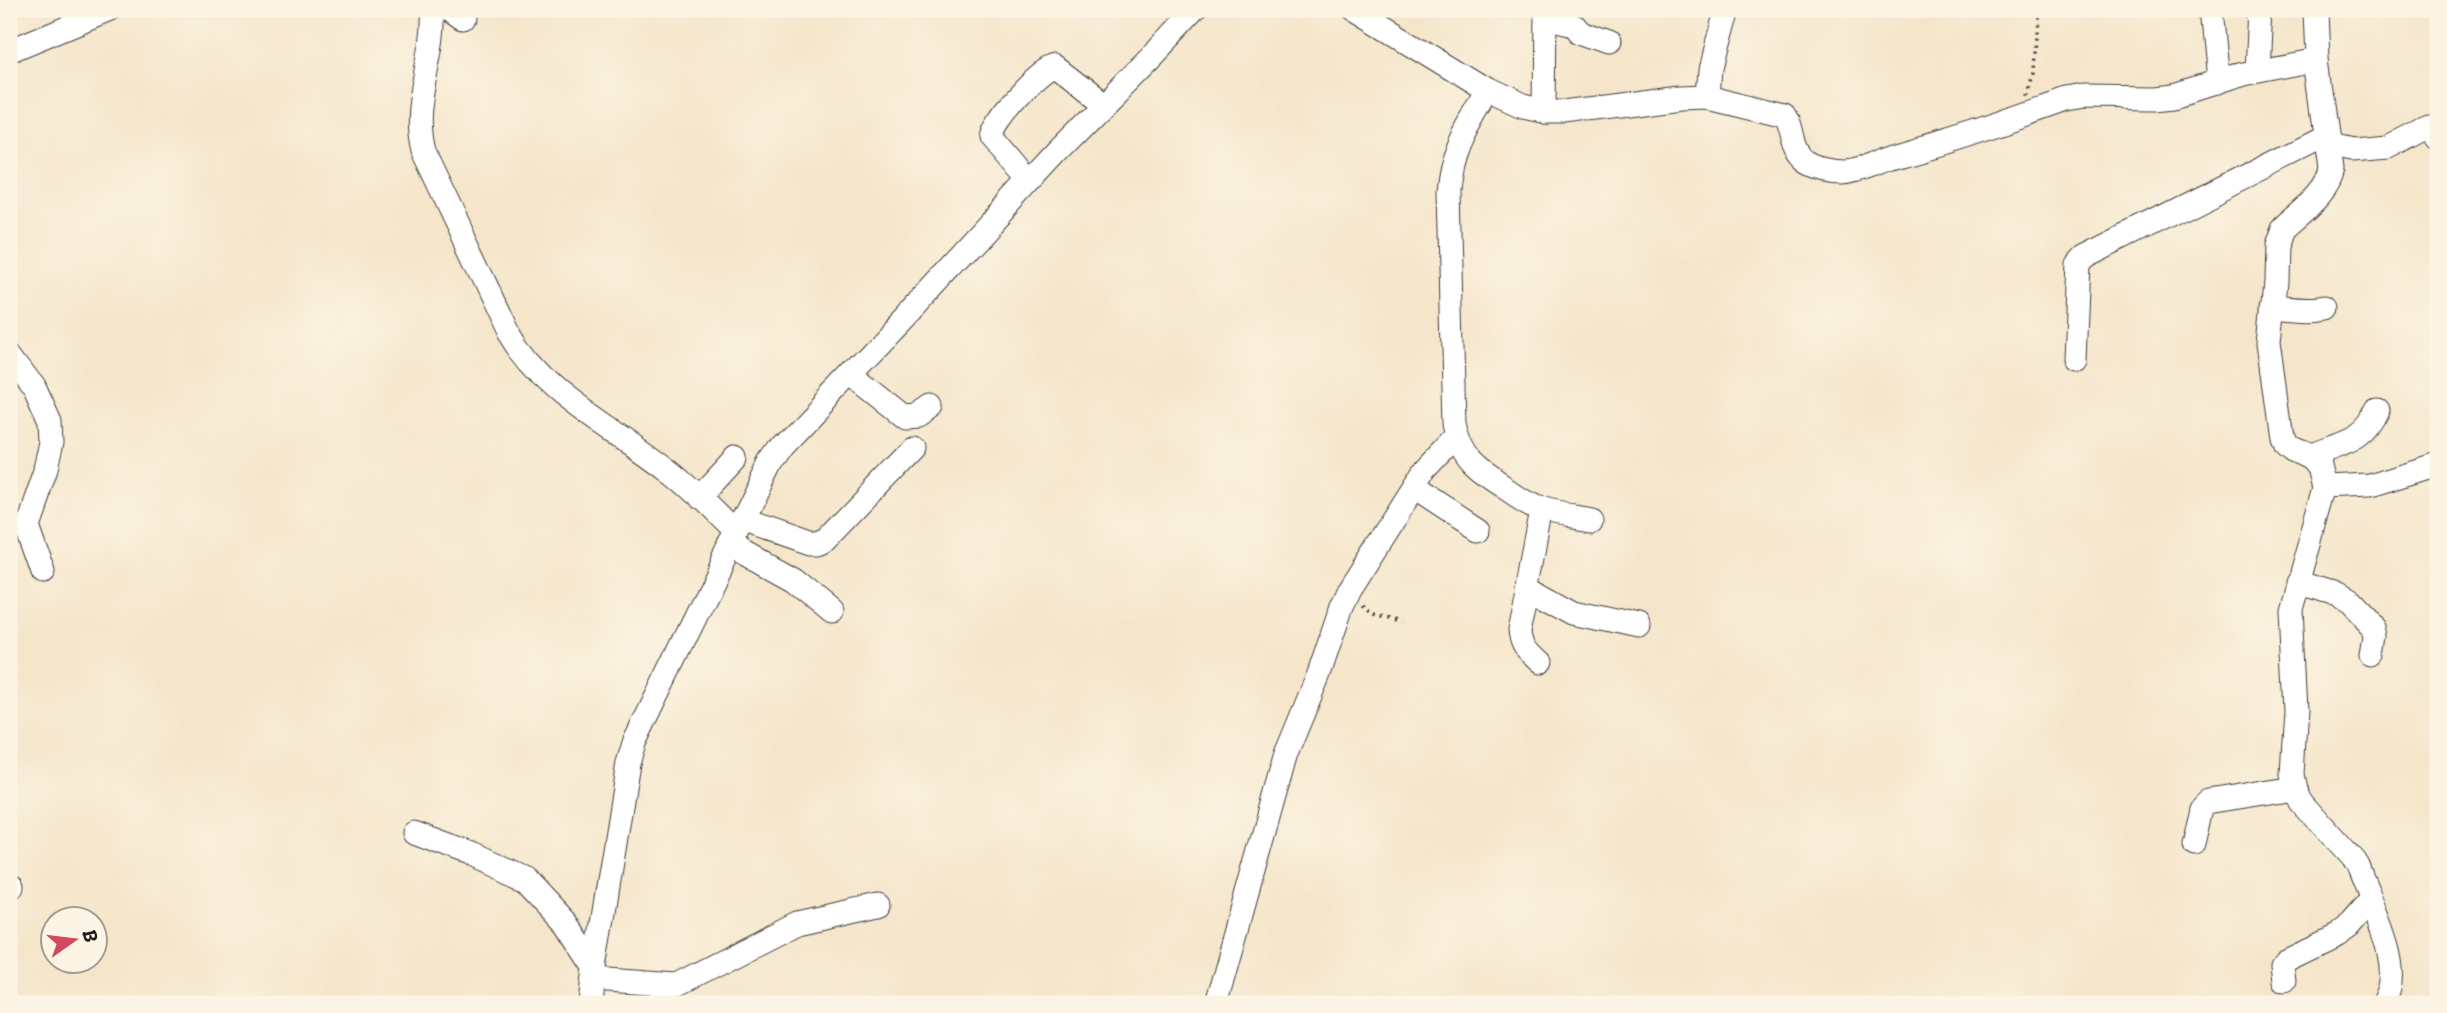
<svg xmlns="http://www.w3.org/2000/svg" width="2447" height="1013" font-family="Mali,sans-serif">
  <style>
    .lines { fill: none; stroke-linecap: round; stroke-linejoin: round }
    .minor-casing { stroke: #3d3a36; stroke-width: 25 }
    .path { stroke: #3d3a36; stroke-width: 3.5; stroke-dasharray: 2 5; stroke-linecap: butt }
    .minor { stroke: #fff; stroke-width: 23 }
  </style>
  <rect width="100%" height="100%" fill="#fcf5e5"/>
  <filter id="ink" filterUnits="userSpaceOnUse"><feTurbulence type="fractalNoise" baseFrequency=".0143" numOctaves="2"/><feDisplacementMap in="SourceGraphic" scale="14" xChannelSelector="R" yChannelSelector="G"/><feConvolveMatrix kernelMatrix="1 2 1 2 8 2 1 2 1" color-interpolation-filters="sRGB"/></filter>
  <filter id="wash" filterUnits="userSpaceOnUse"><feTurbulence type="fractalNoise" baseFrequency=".00686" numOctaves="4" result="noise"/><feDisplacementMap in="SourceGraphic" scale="28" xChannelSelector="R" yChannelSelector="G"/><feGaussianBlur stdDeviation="1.57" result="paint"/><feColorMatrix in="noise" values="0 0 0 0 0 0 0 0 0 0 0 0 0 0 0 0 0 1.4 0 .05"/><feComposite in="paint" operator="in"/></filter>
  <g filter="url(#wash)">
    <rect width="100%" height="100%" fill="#f5e6cb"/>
  </g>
  <g filter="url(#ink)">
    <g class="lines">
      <defs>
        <g id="minor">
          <path d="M433 9C436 59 410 100 423 151L509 332C545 394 610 424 665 467 691 486 713 511 736 533"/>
          <path d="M449 9 463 19"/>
          <path d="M1354 9 1488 91 1523 107 1544 112H1564L1681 97 1707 96 1785 115C1795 130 1790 151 1807 163 1816 169 1832 172 1843 172 1860 171 1877 161 1894 156 1952 139 2010 121 2067 100L2083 97 2157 98 2174 96 2243 74 2316 60"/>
          <path d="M2210 9 2217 83"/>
          <path d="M2314 9 2316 60 2331 171C2326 195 2300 212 2282 229L2276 246 2275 282 2269 341 2282 437 2285 445 2291 450 2309 457 2320 467 2325 488 2291 608 2296 711 2292 774 2295 788 2301 800 2353 858 2358 866C2372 906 2408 964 2385 1004"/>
          <path d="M1545 18 1574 25 1581 33 1609 43"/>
          <path d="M9 51 110 9"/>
          <path d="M2257 71 2260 9"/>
          <path d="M1488 91C1467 127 1451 149 1448 191L1454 424C1460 460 1478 472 1507 490 1517 497 1528 505 1540 509 1555 514 1573 516 1589 519"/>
          <path d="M1707 96 1709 68 1725 9"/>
          <path d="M1544 112 1545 9"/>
          <path d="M2327 146 2351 151 2389 148 2429 127 2433 128 2438 137"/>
          <path d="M1030 181 992 136C994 120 1039 70 1055 67L1104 105"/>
          <path d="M2272 306C2291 307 2308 311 2327 307"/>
          <path d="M9 352 34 385 50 420 51 442 45 470 26 524 43 572"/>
          <path d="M2074 359 2078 265 2085 257 2326 136"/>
          <path d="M851 374 905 417 919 416 932 407"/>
          <path d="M2309 457C2341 444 2362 445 2377 411"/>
          <path d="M2325 488 2370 486 2438 465"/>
          <path d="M1414 489 1478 531"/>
          <path d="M699 498 737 457"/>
          <path d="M742 520 808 543H816L825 539 912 448"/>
          <path d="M730 545 793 580 832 612"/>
          <path d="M2297 582 2336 594 2348 601 2374 628 2376 636 2373 655"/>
          <path d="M1527 586 1574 612 1639 626"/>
          <path d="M1538 663C1526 652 1520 646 1519 630L1542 510"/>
          <path d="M414 833 471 854 525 879 566 923 595 967"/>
          <path d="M2194 845 2202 808 2208 802 2295 788"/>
          <path d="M9 890 12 886"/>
          <path d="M594 979 676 985 797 923 878 905"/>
          <path d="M2284 981 2282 963 2286 958 2338 933 2349 925 2370 901"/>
          <path d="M591 1004 595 967 628 763 634 743 771 462 783 445 906 316 1058 151 1153 55 1196 9"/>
          <path d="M1216 1004 1286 754 1319 674 1342 606 1350 589 1425 471 1456 438"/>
        </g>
      </defs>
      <use href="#minor" class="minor-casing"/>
      <g class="path">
        <path d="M2028 95 2033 73 2036 17"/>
        <path d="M1363 606 1374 615 1401 622"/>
      </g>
      <use href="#minor" class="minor"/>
    </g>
  </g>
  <rect width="2447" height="1013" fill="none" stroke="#fcf5e5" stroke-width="35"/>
  <g transform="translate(74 940) rotate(76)"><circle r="33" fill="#fcf5e5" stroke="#a29e95" stroke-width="2"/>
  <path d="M0-5L12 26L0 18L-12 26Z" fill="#d1495b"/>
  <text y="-10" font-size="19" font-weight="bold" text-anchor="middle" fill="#1c1c1c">B</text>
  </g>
</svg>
